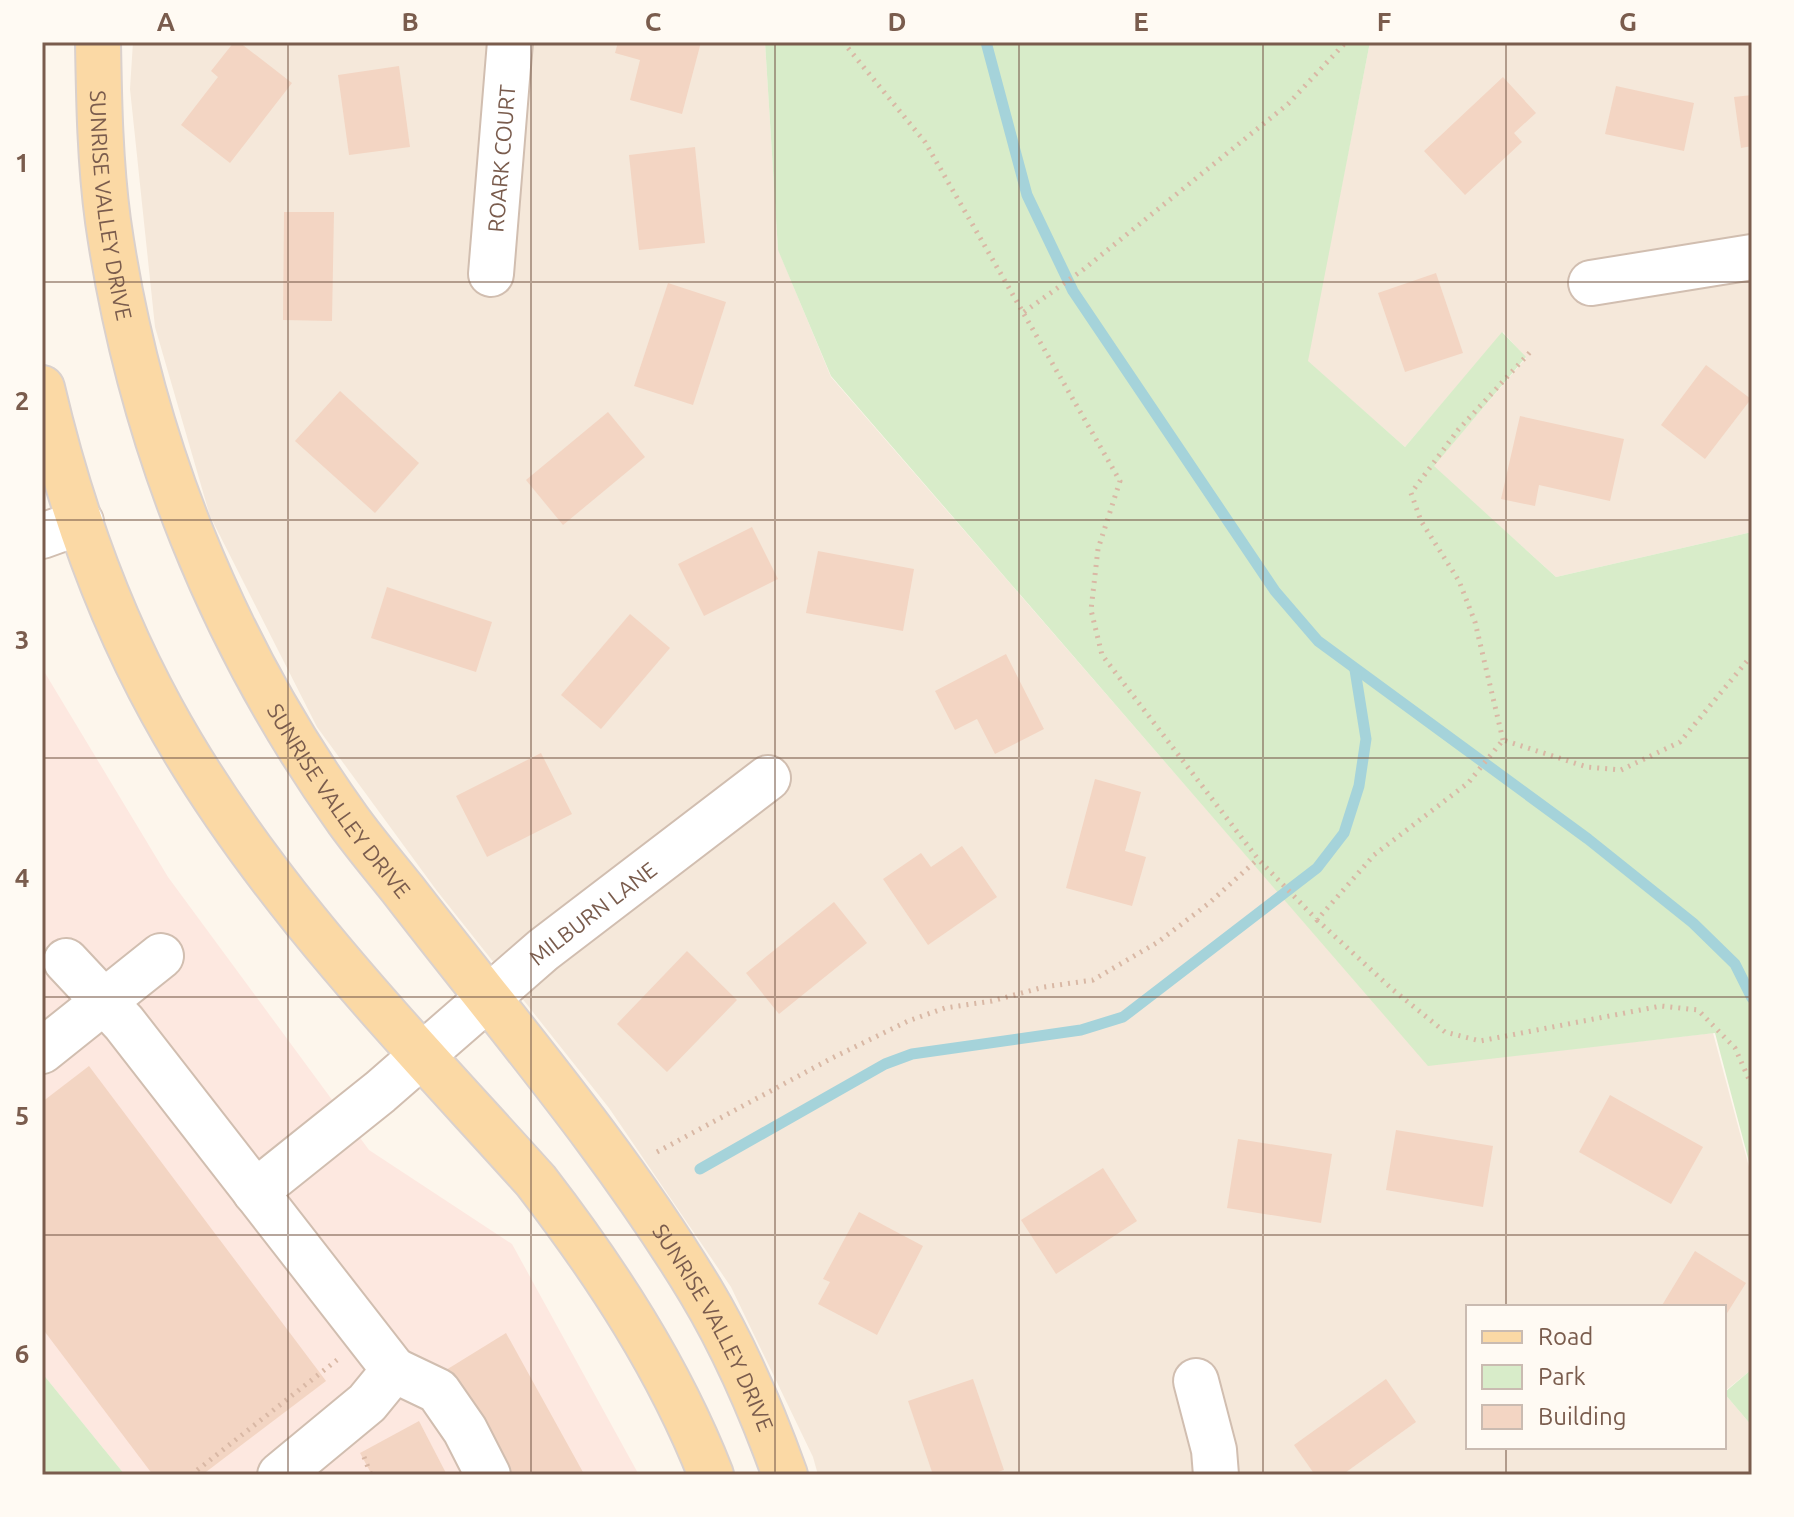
<svg xmlns="http://www.w3.org/2000/svg" width="1794" height="1517" font-family="Ubuntu,sans-serif">
  <style>
    .residential { fill: #f5e8da }
    .commercial { fill: #fde8e0 }
    .green { fill: #d8ecc9 }
    .lines { fill: none; stroke-linecap: round; stroke-linejoin: round }
    .stream { stroke: #a5d3da; stroke-width: 11 }
    .building { fill: #f3d5c3 }
    .minor-casing { stroke: #d1beb0; stroke-width: 48 }
    .major-casing { stroke: #dad1cd; stroke-width: 48 }
    .path { stroke: #d9b8a5; stroke-width: 5; stroke-dasharray: 2 6; stroke-linecap: butt }
    .minor { stroke: #fff; stroke-width: 44 }
    .major { stroke: #fbd9a5; stroke-width: 44 }
    .grid { fill: none; stroke: #7a5c4d; stroke-width: 2; stroke-opacity: 0.55 }
    .labels { text-anchor: middle; dominant-baseline: central; stroke-width: 7; stroke-linejoin: round; paint-order: stroke }
    .street-label { font-size: 22px; fill: #7a5c4d; stroke: #fffaf3 }
    .neatline { fill: none; stroke: #7a5c4d; stroke-width: 3 }
    .grid-label { font-size: 26px; text-anchor: middle; font-weight: bold; fill: #7a5c4d }
  </style>
  <rect width="100%" height="100%" fill="#fdf6ec"/>
  <g class="residential">
    <path d="M133 42H765L778 249 831 377 1428 1065 1713 1033 1752 1178V1369L1724 1392V1307H1468V1447H1724V1393L1752 1426V1475H818L813 1457 731 1287 609 1108 437 891 317 727 210 516 155 327 130 89Z"/>
    <path d="M1370 42H1752V532L1556 577 1433 466 1526 358 1503 332 1405 447 1307 361Z"/>
  </g>
  <path class="commercial" d="M42 668 168 877 369 1150 512 1244 639 1475H125L42 1373Z"/>
  <g class="green">
    <path d="M765 42H1370L1308 361 1405 447 1502 332 1526 357 1434 466 1556 577 1752 532V1173L1715 1033 1428 1066 831 376 778 250Z"/>
    <path d="M1752 1369V1426L1724 1393Z"/>
    <path d="M42 1373 125 1475H42Z"/>
  </g>
  <g class="lines">
    <g class="stream">
      <path d="M986 42 1027 195 1073 291 1275 591 1318 641 1588 839 1693 923 1735 964 1752 998"/>
      <path d="M700 1169 885 1064 912 1054 1081 1030 1123 1017 1317 868 1344 833 1359 786 1366 739 1355 670"/>
    </g>
  </g>
  <g class="building">
    <path d="M234 42H239L292 83 230 163 181 125 218 77 211 71Z"/>
    <path d="M618 42H701L682 114 630 100 640 60 615 53Z"/>
    <path d="M399 66 410 147 349 155 338 75Z"/>
    <path d="M1503 77 1536 113 1514 133 1522 142 1465 195 1424 151Z"/>
    <path d="M1616 86 1694 103 1684 151 1605 134Z"/>
    <path d="M1752 95V146L1741 148 1734 97Z"/>
    <path d="M695 147 705 243 639 250 629 155Z"/>
    <path d="M284 212H334L332 321 283 320Z"/>
    <path d="M1436 273 1463 353 1405 372 1378 293Z"/>
    <path d="M668 283 726 302 693 405 634 386Z"/>
    <path d="M1706 365 1751 399 1705 459 1661 425Z"/>
    <path d="M340 391 419 463 375 513 295 441Z"/>
    <path d="M608 412 645 457 563 525 526 480Z"/>
    <path d="M1520 416 1624 439 1610 501 1539 485 1535 506 1501 499Z"/>
    <path d="M752 527 778 579 704 616 678 564Z"/>
    <path d="M818 551 914 569 903 631 806 613Z"/>
    <path d="M387 587 492 622 476 672 371 638Z"/>
    <path d="M630 614 670 648 601 729 561 695Z"/>
    <path d="M1006 654 1044 729 995 754 977 719 955 730 935 691Z"/>
    <path d="M541 753 572 814 487 857 456 796Z"/>
    <path d="M1095 779 1141 792 1125 851 1146 857 1132 906 1066 888Z"/>
    <path d="M962 846 997 897 928 945 883 879 921 853 931 867Z"/>
    <path d="M834 902 867 943 779 1014 746 973Z"/>
    <path d="M687 951 737 1000 667 1072 617 1024Z"/>
    <path d="M89 1066 326 1381 202 1475H153L42 1328V1102Z"/>
    <path d="M1610 1095 1703 1147 1671 1204 1579 1152Z"/>
    <path d="M1396 1130 1493 1146 1483 1207 1386 1190Z"/>
    <path d="M1238 1139 1332 1154 1321 1223 1227 1208Z"/>
    <path d="M1103 1168 1137 1221 1056 1274 1021 1220Z"/>
    <path d="M859 1212 923 1246 877 1335 818 1304 830 1282 823 1279Z"/>
    <path d="M1695 1251 1746 1283 1724 1318V1307H1661Z"/>
    <path d="M506 1333 584 1474 582 1475H505L446 1370Z"/>
    <path d="M973 1379 1004 1470 989 1475H933L908 1401Z"/>
    <path d="M1386 1379 1416 1422 1342 1475H1315L1294 1445Z"/>
    <path d="M419 1421 447 1475H372L360 1453Z"/>
  </g>
  <g class="lines">
    <defs>
      <g id="minor">
        <path id="s1" d="M491 274 510 42"/>
        <path d="M1591 283 1752 257"/>
        <path d="M42 536 81 522"/>
        <path d="M66 961 124 1023 394 1370"/>
        <path d="M42 1051 161 956"/>
        <path id="s2" d="M255 1192 380 1092 543 950 768 778"/>
        <path d="M394 1370 438 1391 465 1430 488 1475"/>
        <path d="M1196 1381 1214 1450 1216 1475"/>
        <path d="M280 1475 367 1403 394 1370"/>
      </g>
      <g id="major">
        <path id="s3" d="M98 42C99 102 100 162 108 221 139 438 221 643 348 820 366 845 385 867 404 891 505 1022 614 1148 700 1290 735 1348 762 1411 785 1475"/>
        <path d="M42 388C68 499 107 611 162 711 259 888 403 1033 536 1181 606 1272 669 1368 711 1475"/>
      </g>
    </defs>
    <use href="#minor" class="minor-casing"/>
    <use href="#major" class="major-casing"/>
    <g class="path">
      <path d="M843 42 925 142 1120 481 1098 549 1091 610 1102 655 1258 859 1317 920 1374 855 1468 783 1503 740 1587 767 1621 770 1680 742 1752 655"/>
      <path d="M1024 312 1084 269 1288 104 1346 42"/>
      <path d="M1503 740 1475 622 1459 581 1421 521 1411 493 1458 430 1532 350"/>
      <path d="M1317 920 1392 989 1445 1032 1480 1041 1661 1006 1698 1010 1735 1048 1752 1086"/>
      <path d="M657 1152 832 1058 908 1021 945 1008 992 1001 1044 987 1093 980 1158 942 1208 904 1258 859"/>
      <path d="M364 1457 371 1475"/>
      <path d="M191 1475 337 1360"/>
    </g>
    <use href="#minor" class="minor"/>
    <use href="#major" class="major"/>
  </g>
  <path class="grid" d="M288 42V1475M531 42V1475M775 42V1475M1019 42V1475M1263 42V1475M1506 42V1307M42 282H1752M42 520H1752M42 758H1752M42 997H1752M42 1235H1752M1506 1447V1475"/>
  <g class="labels">
    <g class="street-label">
      <text stroke="none"><textPath href="#s1" startOffset="116">ROARK COURT</textPath></text>
      <text stroke="none"><textPath href="#s3" startOffset="164">SUNRISE VALLEY DRIVE</textPath></text>
      <text stroke="none"><textPath href="#s3" startOffset="810">SUNRISE VALLEY DRIVE</textPath></text>
      <text stroke="none"><textPath href="#s2" startOffset="438">MILBURN LANE</textPath></text>
      <text stroke="none"><textPath href="#s3" startOffset="1458">SUNRISE VALLEY DRIVE</textPath></text>
    </g>
  </g>
  <rect width="1794" height="1517" fill="none" stroke="#fffaf3" stroke-width="88"/>
  <rect x="1466" y="1305" width="260" height="144" fill="#fffaf3" stroke="#cabbb1" stroke-width="2"/>
  <rect x="1482" y="1331" width="40" height="12" fill="#fbd9a5" stroke="#cabbb1" stroke-width="2"/>
  <text x="1538" y="1345" font-size="24" fill="#7a5c4d">Road</text>
  <rect x="1482" y="1365" width="40" height="24" fill="#d8ecc9" stroke="#cabbb1" stroke-width="2"/>
  <text x="1538" y="1385" font-size="24" fill="#7a5c4d">Park</text>
  <rect x="1482" y="1405" width="40" height="24" fill="#f3d5c3" stroke="#cabbb1" stroke-width="2"/>
  <text x="1538" y="1425" font-size="24" fill="#7a5c4d">Building</text>
  <rect x="44" y="44" width="1706" height="1429" class="neatline"/>
  <g class="grid-label">
    <text x="166" y="31">A</text>
    <text x="410" y="31">B</text>
    <text x="653" y="31">C</text>
    <text x="897" y="31">D</text>
    <text x="1141" y="31">E</text>
    <text x="1384" y="31">F</text>
    <text x="1628" y="31">G</text>
    <text x="22" y="172">1</text>
    <text x="22" y="410">2</text>
    <text x="22" y="649">3</text>
    <text x="22" y="887">4</text>
    <text x="22" y="1125">5</text>
    <text x="22" y="1363">6</text>
  </g>
</svg>
